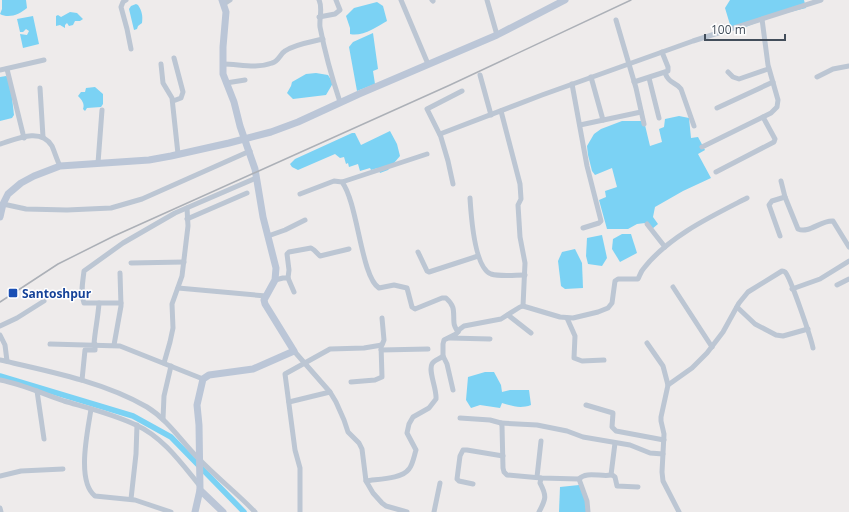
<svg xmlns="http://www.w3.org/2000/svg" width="849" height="512" font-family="'Open Sans',sans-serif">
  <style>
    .water { fill: #7bd2f4 }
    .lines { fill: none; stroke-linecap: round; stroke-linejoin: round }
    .canal { stroke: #7bd2f4; stroke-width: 5.5 }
    .street { stroke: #bcc6d3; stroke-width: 5 }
    .secondary { stroke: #bbc6d7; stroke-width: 7 }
    .rail { stroke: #acb0b7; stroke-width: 1.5 }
    .transit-dot { fill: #1a4fb4; stroke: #fff; stroke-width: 1.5 }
    .labels { text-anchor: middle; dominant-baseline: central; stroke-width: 3; stroke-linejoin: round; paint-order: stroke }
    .transit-label { font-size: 12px; font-weight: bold; fill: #164399; stroke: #fff; text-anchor: start }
  </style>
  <rect width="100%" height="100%" fill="#eeebeb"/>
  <g class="water">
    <path d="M2 0H26L27 8C20 14 9 19 0 14L2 9Z"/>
    <path d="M730 0H804L806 8 774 16 743 28H731L725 8Z"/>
    <path d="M377 2 383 6 387 21C377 27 362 37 350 34V28L346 16 354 8Z"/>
    <path d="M136 4 138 5C142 11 143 16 142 23L138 26 137 29 134 30 129 9 131 6Z"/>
    <path d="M70 12 77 13 83 19 80 21H75L73 25 69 26 67 23 65 25V28L60 25 56 26V16L58 15 61 17Z"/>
    <path d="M33 16 39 44 23 48 20 34 27 35 29 31 26 29 23 32H20L17 19Z"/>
    <path d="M373 33 378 69 373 71 375 84 357 91 349 47 353 42Z"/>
    <path d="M316 73 328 75 333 83 326 95 293 99 287 93 291 86 292 82 306 74Z"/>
    <path d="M6 76 8 77 11 89 14 115 12 118 0 121V77Z"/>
    <path d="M95 87 103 94V104L101 107 87 108 85 111 83 109C85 104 82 100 78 96L81 92H85L86 88Z"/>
    <path d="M679 116 689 118 691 138 698 137 705 150 698 154 711 178 683 191 655 207 653 217 658 224 652 229 645 223 637 224 628 229H607L599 200 606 197 605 191 617 187 612 168 595 175 592 171 588 155 587 146 594 134 601 129 622 121H644L650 146 662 142 659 129 664 127 665 119Z"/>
    <path d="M390 131 397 144 400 156 388 170 380 173 378 168 371 170 370 168 360 171 358 164 349 167 348 163 346 164 344 157 340 158 335 154 298 170 292 167 290 164 295 159 352 133H355L361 145Z"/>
    <path d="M622 234H631L637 253 620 262 612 249 613 239Z"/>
    <path d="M602 235 607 258 602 266 588 264 586 256 587 238Z"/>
    <path d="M575 249 582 263 583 288 565 289 561 286 558 261 562 252Z"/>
    <path d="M485 372H494L501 385 502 392 510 390H529L531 405C520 409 512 406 502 403L500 408 480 405 471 408 466 400 468 377Z"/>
    <path d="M579 485 587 498 588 512H559L560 487Z"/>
  </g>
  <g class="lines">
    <path class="canal" d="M0 376 133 416 171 437 244 512"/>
    <g class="street">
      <path d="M126 0 123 2 121 7 127 29 131 49"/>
      <path d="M319 0C323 8 319 18 320 27 325 53 332 78 340 102"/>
      <path d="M401 0 428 64"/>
      <path d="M432 0 433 1"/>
      <path d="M487 0 497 35"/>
      <path d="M224 4 230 0"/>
      <path d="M319 17 335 14 340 10 336 0"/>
      <path d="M616 20 636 88 644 124"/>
      <path d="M161 64 163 83 172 98 178 154"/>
      <path d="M223 64C239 64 256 69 272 63 279 61 280 54 285 51 295 44 311 42 323 39"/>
      <path d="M7 69 24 138"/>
      <path d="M0 70 44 60"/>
      <path d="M728 72 733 77 739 79 768 69"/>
      <path d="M665 73C670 85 675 81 681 89L694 126"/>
      <path d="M480 75 491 115"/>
      <path d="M591 77 603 120"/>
      <path d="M817 77 833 69 849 66"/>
      <path d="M649 78 659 118"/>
      <path d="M634 82 668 71V67L662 52"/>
      <path d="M226 83 245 80"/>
      <path d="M572 84 587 166 601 221 599 223 583 228"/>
      <path d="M40 88 43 137"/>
      <path d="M173 101 181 98 183 92 174 58"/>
      <path d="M717 108 773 82"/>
      <path d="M501 111 520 184 521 199 518 205 520 237 525 263 523 306"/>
      <path d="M580 125 641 112"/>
      <path d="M440 135 427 109 462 91"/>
      <path d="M0 144C16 139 41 127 52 146 55 153 57 160 60 166"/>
      <path d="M702 147 771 113 777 107 778 100 768 65 762 19"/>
      <path d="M98 163 102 110"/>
      <path d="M716 172 774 142 775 139 763 117"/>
      <path d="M781 181 785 197 798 229C809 234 821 220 833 221L849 247"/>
      <path d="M342 182 427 154"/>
      <path d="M453 184 448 161 440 134 542 95 693 41 821 0"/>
      <path d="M300 194 334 181 342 182C358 203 361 277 379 288L394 285 407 288 412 307 415 309 442 298H446C456 307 453 312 454 323 454 326 456 329 458 332"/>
      <path d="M470 198C471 214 474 268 491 274 501 277 515 275 525 275"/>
      <path d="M3 204 26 209 67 210 111 208 142 199 250 151"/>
      <path d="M187 219 247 193"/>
      <path d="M647 224 665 247"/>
      <path d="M268 236 285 230 305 220"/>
      <path d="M780 236 769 205 772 201 785 197"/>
      <path d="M418 252 427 271 429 272 478 256"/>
      <path d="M131 263 184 262"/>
      <path d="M288 278 289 270 287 254 289 252 311 248 314 250 320 256 349 249"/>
      <path d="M275 280 283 278H288L294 292"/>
      <path d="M837 285 849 279"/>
      <path d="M673 287 712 347"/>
      <path d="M178 288 266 296"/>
      <path d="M792 289 820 279 849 261"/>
      <path d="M121 303H84C80 293 83 281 84 271L123 243 175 213 256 178"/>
      <path d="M737 307 755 324 776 335 783 336 808 329"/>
      <path d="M508 315 531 333"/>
      <path d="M567 318 575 336 574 358 582 361 604 360"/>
      <path d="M0 326 17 318 44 301"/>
      <path d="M0 335 5 345 7 361"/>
      <path d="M450 338 490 339"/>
      <path d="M647 343 663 366 668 385"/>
      <path d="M50 344 120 346 203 379"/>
      <path d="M94 344C95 330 98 318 99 303"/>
      <path d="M114 345 121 306 120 273"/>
      <path d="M381 350 428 349"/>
      <path d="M294 351 330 392 336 402 344 420 348 432 359 443 362 449 366 481 373 493 382 503 386 506 407 512"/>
      <path d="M443 356 447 364 453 390"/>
      <path d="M0 360C48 371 104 382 147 407 168 420 181 441 198 458 216 477 237 493 255 512"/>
      <path d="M164 363 170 342 173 328 172 304 182 276 188 226 187 208"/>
      <path d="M0 380C22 384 43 394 64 401 88 408 113 414 136 425 163 437 182 464 200 486"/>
      <path d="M82 380 85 350H95V344"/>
      <path d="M351 382 375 380 382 377 381 345"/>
      <path d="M37 391 44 439"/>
      <path d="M289 402 330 392"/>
      <path d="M586 405 613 413 612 427 616 431 664 440"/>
      <path d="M91 409C88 430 76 481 95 496L135 500 171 512"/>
      <path d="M460 418 490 420 501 423 502 426 503 468 504 472 507 475 541 478 579 479"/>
      <path d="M163 419 164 396 171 366"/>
      <path d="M501 423 537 425 567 431 583 437 630 445 650 453 663 454"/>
      <path d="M611 474 615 477 617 486 638 487"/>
      <path d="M0 476 21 471 63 469"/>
      <path d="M537 477 541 441"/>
      <path d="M366 481C378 479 402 479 409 469 413 464 414 456 416 450L407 433 409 424 413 417 429 408 436 399C437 389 428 371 432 364 434 360 440 359 443 356V344L444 340 456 334 460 329 464 326 501 319 520 307 523 306 560 317 573 318 598 312 608 308 612 303 615 281 618 279H638C640 275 641 271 644 268 669 236 712 216 747 198"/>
      <path d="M473 484 459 481 457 479 460 456 463 450H467L503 456"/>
      <path d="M131 499 136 454 137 425"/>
      <path d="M0 508 1 512"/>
      <path d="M300 512V468L295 450 285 374 330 349 364 348 382 345 384 340 382 318"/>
      <path d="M434 512 440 483"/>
      <path d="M539 512C546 499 547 496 540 483L541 478"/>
      <path d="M588 512 587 501 579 479C586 471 601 477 611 475L615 443"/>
      <path d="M679 512 663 481 662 472 664 434 661 421V417L668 385 692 368 707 353 723 332 739 303 748 292 782 271C783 271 784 271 785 272 790 276 811 338 813 348"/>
    </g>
    <g class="secondary">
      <path d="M222 0 226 12 223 47V74L234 102 240 126 255 169 263 217 276 268 275 280 264 300 265 304 294 351 253 369 209 375 203 379 197 405 199 425 200 490 223 512"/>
      <path d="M0 217 3 204 8 194 21 183 34 176 60 166 149 160 171 156 229 143 271 132 298 122 359 94 497 35 565 0"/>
      <path d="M195 512 200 490"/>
    </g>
    <path class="rail" d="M0 302 58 264 114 236 450 85 631 0"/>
  </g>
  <rect class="transit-dot" x="8" y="288" width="10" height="10" rx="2"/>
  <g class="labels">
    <g class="transit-label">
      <text x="22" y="293">Santoshpur</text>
    </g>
  </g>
  <path d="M705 34v6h80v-6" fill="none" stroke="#424d5a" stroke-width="2"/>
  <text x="711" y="34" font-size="12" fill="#424d5a" stroke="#ffffff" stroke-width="3" paint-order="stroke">100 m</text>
</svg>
